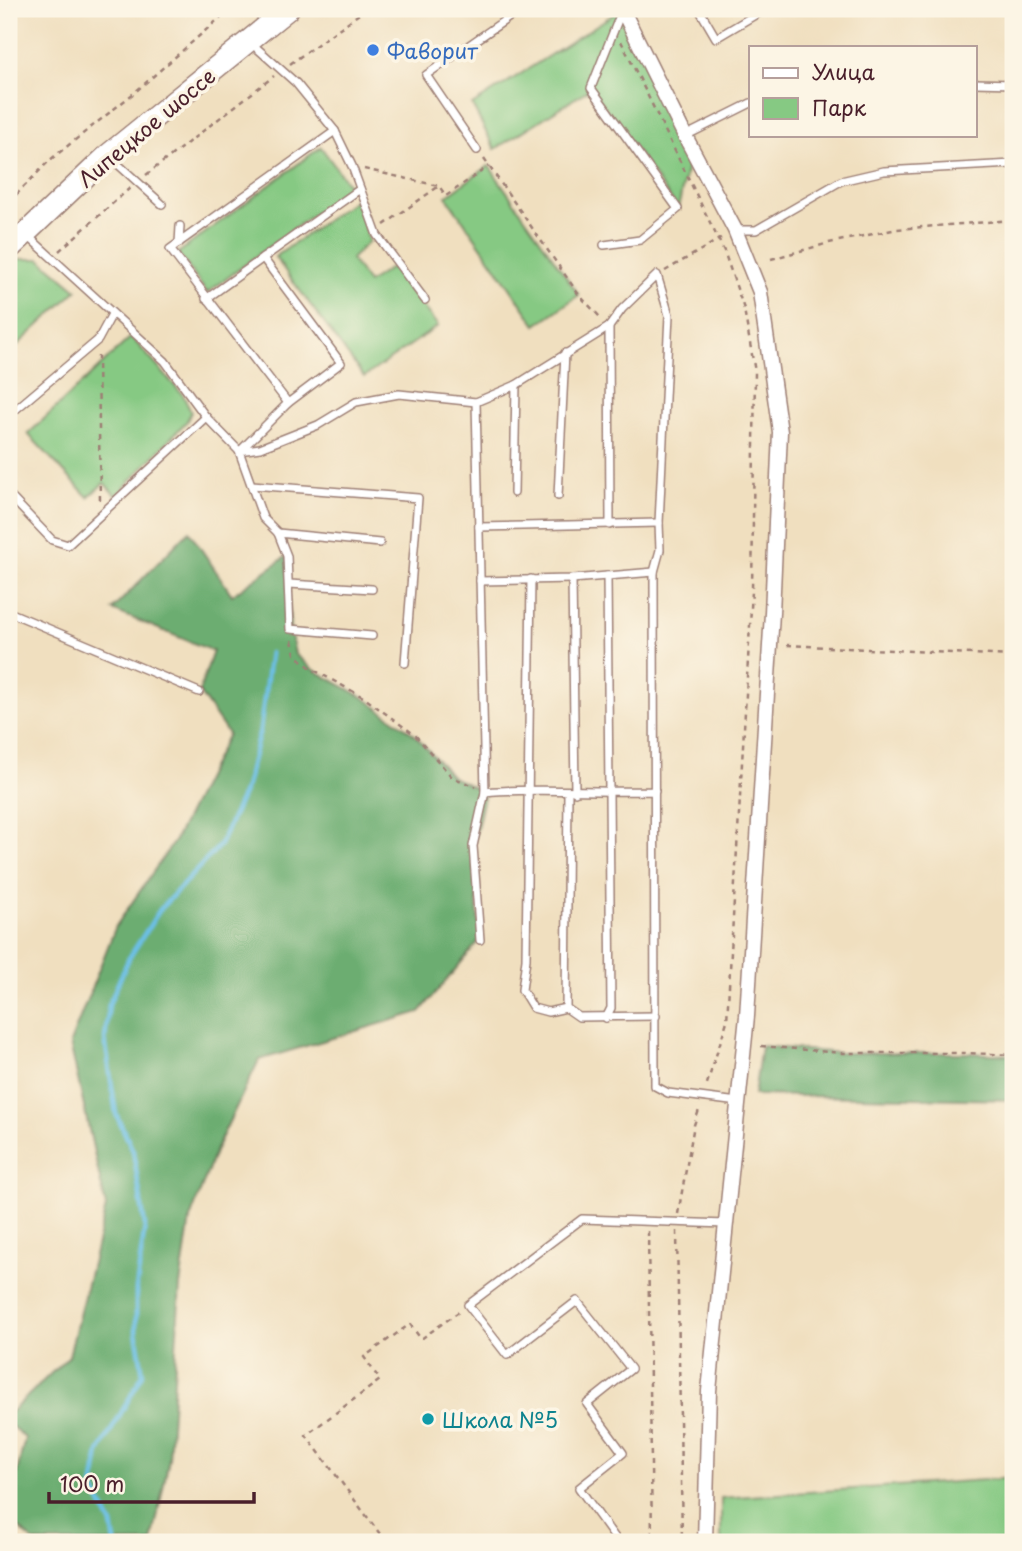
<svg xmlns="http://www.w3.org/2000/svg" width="1022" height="1551" font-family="'Playpen Sans',sans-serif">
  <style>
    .green { fill: #86c983; stroke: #687457; stroke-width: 2 }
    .forest { fill: #6cad71; stroke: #5b664e; stroke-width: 2 }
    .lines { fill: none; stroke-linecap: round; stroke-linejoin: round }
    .stream { stroke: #6cc0e8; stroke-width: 4.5 }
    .service-casing { stroke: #9d7f75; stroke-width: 10 }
    .minor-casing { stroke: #9d7f75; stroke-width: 17 }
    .secondary-casing { stroke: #9d7f75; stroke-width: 24 }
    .path { stroke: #9d7f75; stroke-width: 2.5; stroke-dasharray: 5 5; stroke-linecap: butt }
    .service { stroke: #fff; stroke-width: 7 }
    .minor { stroke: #fff; stroke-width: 14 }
    .secondary { stroke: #fff; stroke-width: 21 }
    .shop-dot { fill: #3f7fe0; stroke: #fcf5e5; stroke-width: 2.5 }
    .culture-dot { fill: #0f9aa8; stroke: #fcf5e5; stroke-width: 2.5 }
    .labels { text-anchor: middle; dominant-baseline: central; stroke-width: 7; stroke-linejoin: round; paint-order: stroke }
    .shop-label { font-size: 21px; fill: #366cbe; stroke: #fcf5e5; text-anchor: start }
    .street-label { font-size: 21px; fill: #4a1f2b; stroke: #fcf5e5 }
    .culture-label { font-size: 21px; fill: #0d838f; stroke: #fcf5e5; text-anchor: start }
  </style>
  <rect width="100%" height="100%" fill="#fcf5e5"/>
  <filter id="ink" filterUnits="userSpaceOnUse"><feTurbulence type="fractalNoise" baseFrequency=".0143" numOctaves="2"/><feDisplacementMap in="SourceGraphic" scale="14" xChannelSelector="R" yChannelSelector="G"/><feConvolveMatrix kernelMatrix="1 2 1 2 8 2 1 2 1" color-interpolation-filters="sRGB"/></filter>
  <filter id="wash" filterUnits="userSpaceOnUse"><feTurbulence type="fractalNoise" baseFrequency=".00686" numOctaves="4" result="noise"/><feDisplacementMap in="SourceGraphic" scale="28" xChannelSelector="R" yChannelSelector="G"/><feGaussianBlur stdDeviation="1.57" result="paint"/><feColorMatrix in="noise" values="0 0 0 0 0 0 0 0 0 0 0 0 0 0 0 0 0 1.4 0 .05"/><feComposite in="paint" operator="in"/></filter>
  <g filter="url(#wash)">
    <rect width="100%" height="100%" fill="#f0dfbf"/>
    <g class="green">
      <path d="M622 9 685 136 687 166 678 209 591 88 495 149 472 105Z"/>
      <path d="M321 147 350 187 207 293 178 253Z"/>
      <path d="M489 166 579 295 536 325 446 196Z"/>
      <path d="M356 199 369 241 351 259 368 283 392 267 438 326 364 377 275 257Z"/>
      <path d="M17 259H40L77 290 9 353V268Z"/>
      <path d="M131 337 183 395 191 412 187 421 116 496 104 483 88 497 28 434Z"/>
      <path d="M1013 1478V1542H721V1498Z"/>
    </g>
    <g class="forest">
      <path d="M189 531 232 595 287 556 290 629 295 654 312 669 363 697 415 735 452 777 485 792 473 846 480 940 420 1012 259 1060 216 1149 190 1219 180 1285 169 1459 152 1542H34L9 1518V1507L25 1438 9 1424V1414L69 1356 106 1207 70 1043 116 926 175 840 228 734 199 692 213 651 112 610Z"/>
      <path d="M761 1046 841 1053H966L1013 1055V1100L754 1095Z"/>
    </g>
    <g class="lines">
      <path class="stream" d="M115 1542 112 1525 93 1488 99 1452 143 1374 136 1332V1290L145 1226 133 1151 116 1114 105 1039 109 1004 129 958 161 908 220 845 245 789 260 730 270 653"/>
    </g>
  </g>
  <g filter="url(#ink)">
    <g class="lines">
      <defs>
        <g id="service">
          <path d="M699 9 716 38 765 9"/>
          <path d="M250 42 296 83 335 131 352 166 377 235 425 300"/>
          <path d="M975 83 1013 84"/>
          <path d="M685 136 751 103"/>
          <path d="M477 150 426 75 521 9"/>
          <path d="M111 158 162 204"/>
          <path d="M735 230H756L841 181 884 171 1013 164"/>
          <path d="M28 236 165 361 206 417 239 451 263 518 278 533 287 556 290 629 372 636"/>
          <path d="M179 243 180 226"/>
          <path d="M604 245 640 240 678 209 591 88 622 10"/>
          <path d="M206 299 263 258"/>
          <path d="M609 327 610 525"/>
          <path d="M476 402 485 792 473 846 480 940"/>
          <path d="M288 403 341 363 263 258 360 189"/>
          <path d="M9 415 98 340 112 314"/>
          <path d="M239 451 260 448 318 425 356 402 399 394 476 402 516 385 609 327 622 309 657 275 669 315 659 523 660 550 654 572 655 1086 668 1093 738 1102"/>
          <path d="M240 451 288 403 170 249 335 131"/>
          <path d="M252 485 418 498 405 663"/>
          <path d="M514 493 516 385"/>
          <path d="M9 495 52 540 68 545 206 417"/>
          <path d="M558 496 565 353"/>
          <path d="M479 527 659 523"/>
          <path d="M278 533 380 543"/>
          <path d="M531 579 526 959 522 990 533 1008 548 1012 566 1008 579 1017 656 1016"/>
          <path d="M572 579 575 792"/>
          <path d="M480 581 572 579 654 572"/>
          <path d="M289 584 372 589"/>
          <path d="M9 612 199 692"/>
          <path d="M485 792C542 787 598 793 655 791"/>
          <path d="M566 1008 568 792"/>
          <path d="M606 1018 611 1008 607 576"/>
          <path d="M618 1542 579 1488 623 1453 587 1404 631 1369 577 1301 507 1355 468 1305 582 1219 726 1224"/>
        </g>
        <path id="minor" d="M622 9 685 136 735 230 760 292 780 432 772 613 747 1016 709 1391 705 1542"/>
        <path id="secondary" d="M9 249 108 155 288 9"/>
      </defs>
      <use href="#service" class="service-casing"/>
      <use href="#minor" class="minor-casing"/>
      <use href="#secondary" class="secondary-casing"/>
      <g class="path">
        <path d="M603 9 608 17"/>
        <path d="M621 41 724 251 744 309 755 372 752 591 727 1021 706 1087"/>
        <path d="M290 64 366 9"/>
        <path d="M484 159 579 295 602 319"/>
        <path d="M364 169 439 186"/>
        <path d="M146 175 274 76"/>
        <path d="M9 202 50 160 134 93 230 9"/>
        <path d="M384 225 439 186 446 196 489 166"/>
        <path d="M59 251 130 188"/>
        <path d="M771 259 829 243 897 229 1013 220"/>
        <path d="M665 271 723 237"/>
        <path d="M98 355 100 502"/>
        <path d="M292 640 295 654 312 669 363 697 415 735 452 777 476 787"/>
        <path d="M787 645 1013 656"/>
        <path d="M761 1046 841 1053H966L1013 1055"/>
        <path d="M678 1214 694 1125 700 1107"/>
        <path d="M648 1231 652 1542"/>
        <path d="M677 1231 682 1542"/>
        <path d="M386 1542 306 1435 380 1380 364 1357 410 1324 421 1339 460 1311"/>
      </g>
      <use href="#service" class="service"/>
      <use href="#minor" class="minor"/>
      <use href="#secondary" class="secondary"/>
    </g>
  </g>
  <circle class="shop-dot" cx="373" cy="50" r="7"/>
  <circle class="culture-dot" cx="428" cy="1419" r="7"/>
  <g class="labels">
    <g class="shop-label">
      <text x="387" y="50">Фаворит</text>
    </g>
    <g class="street-label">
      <text transform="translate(146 127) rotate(-40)">Липецкое шоссе</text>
    </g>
    <g class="culture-label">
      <text x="442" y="1419">Школа №5</text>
    </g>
  </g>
  <rect width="1022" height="1551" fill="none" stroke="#fcf5e5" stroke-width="35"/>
  <rect x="749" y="46" width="228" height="91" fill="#fcf5e5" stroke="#b59f9b" stroke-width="2"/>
  <rect x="763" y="68" width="35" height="10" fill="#ffffff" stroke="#b59f9b" stroke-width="2"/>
  <text x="812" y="80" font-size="21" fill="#4a1f2b">Улица</text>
  <rect x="763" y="98" width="35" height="21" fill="#86c983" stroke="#b59f9b" stroke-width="2"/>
  <text x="812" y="116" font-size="21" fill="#4a1f2b">Парк</text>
  <path d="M49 1492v10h205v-10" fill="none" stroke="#4a1f2b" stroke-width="3.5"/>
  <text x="60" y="1492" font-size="21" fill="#4a1f2b" stroke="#fcf5e5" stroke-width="5" paint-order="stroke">100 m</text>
</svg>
